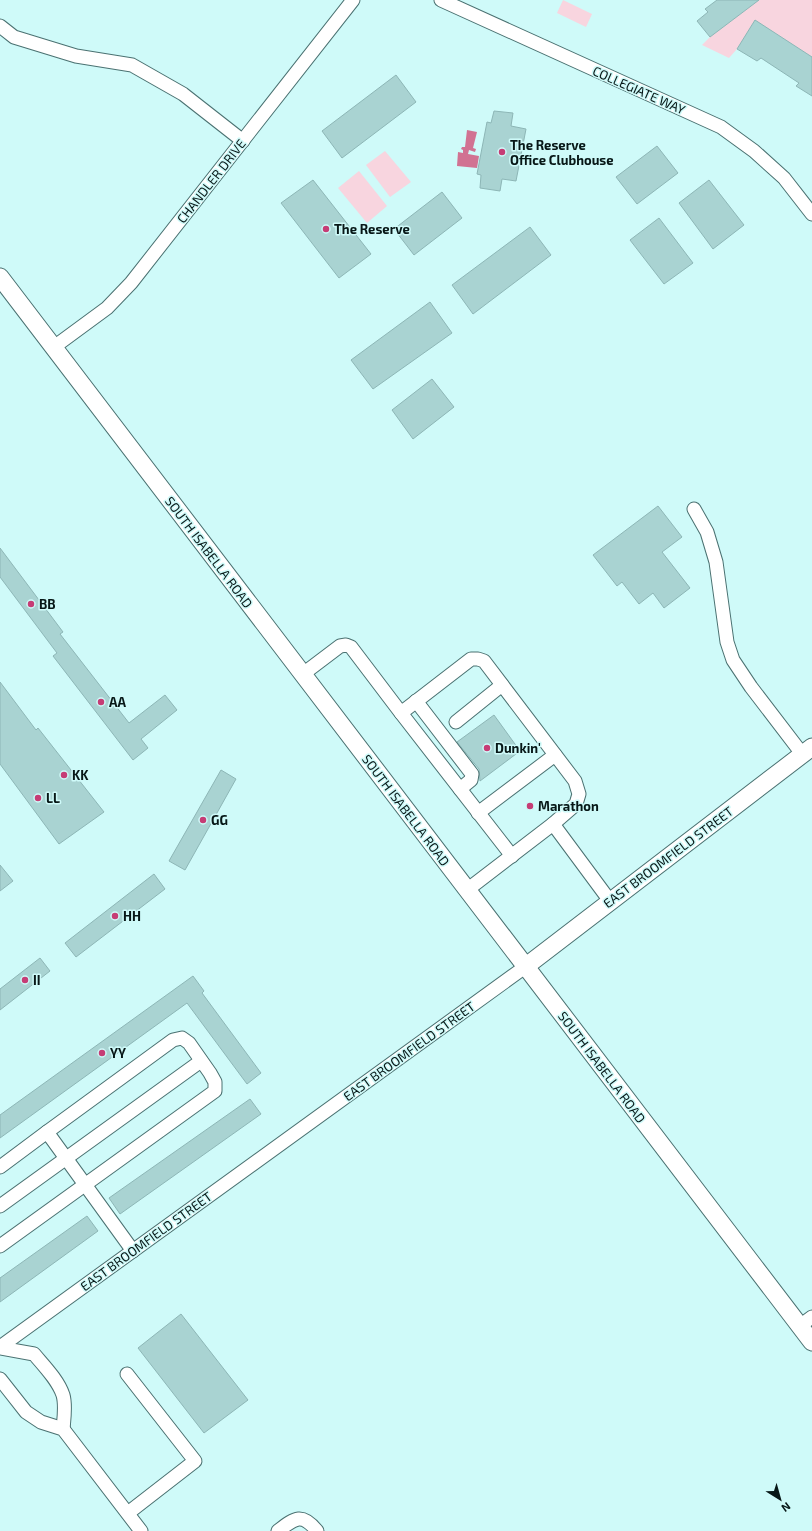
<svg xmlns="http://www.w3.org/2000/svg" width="812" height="1531" font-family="'Exo 2',sans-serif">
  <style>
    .green { fill: #f8d5df }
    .water { fill: #d17292 }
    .building { fill: #a9d3d2; stroke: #8db6b6 }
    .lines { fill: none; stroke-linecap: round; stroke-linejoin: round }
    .minor-casing { stroke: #4a7171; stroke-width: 15 }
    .major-casing { stroke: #4a7171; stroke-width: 19 }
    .minor { stroke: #fff; stroke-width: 13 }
    .major { stroke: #fff; stroke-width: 17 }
    .poi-dot { fill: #c63c75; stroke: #cffaf9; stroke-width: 1.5 }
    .labels { text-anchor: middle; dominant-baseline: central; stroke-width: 3; stroke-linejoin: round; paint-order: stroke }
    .street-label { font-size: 13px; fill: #071717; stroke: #cffaf9 }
    .poi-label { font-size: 13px; font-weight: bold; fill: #071717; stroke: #cffaf9; text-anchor: start }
  </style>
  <rect width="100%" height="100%" fill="#cffaf9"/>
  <g class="green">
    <path d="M563 0 592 14 586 27 557 13Z"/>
    <path d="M759 0H812V57L755 20 737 49 729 58 702 45 710 37Z"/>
    <path d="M385 151 411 182 390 197 366 165Z"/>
    <path d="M359 171 387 206 367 223 338 188Z"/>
  </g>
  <path class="water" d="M467 130 477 132 473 148 476 149 475 152 469 150 468 154 479 156 477 168 457 166 458 152 463 153V150L461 149 462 147H465Z"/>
  <g class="building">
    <path d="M717 0H759L710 37 697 21 708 12 705 9Z"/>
    <path d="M755 20 812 57V96L796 86 799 83 761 58 757 61 737 49Z"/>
    <path d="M396 75 416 102 342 158 322 131Z"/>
    <path d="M494 111 513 113 511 126 526 129 516 181 502 179 500 191 480 188 481 175 477 174 487 122 491 123Z"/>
    <path d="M657 146 678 173 637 204 616 177Z"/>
    <path d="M313 180 371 254 339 278 281 203Z"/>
    <path d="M709 180 744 225 713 249 679 203Z"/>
    <path d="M442 192 462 218 414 255 394 229Z"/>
    <path d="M659 218 693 263 664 284 630 240Z"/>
    <path d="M530 227 551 255 473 314 452 285Z"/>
    <path d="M430 302 452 333 373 389 351 360Z"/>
    <path d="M432 379 454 407 413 439 392 410Z"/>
    <path d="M658 506 682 537 662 552 690 588 664 608 653 593 639 604 622 582 617 586 593 555Z"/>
    <path d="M0 548 63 632 60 634 129 723 165 695 177 710 141 739 148 748 133 760 53 656 57 653 0 577Z"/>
    <path d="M0 682 36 730 38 728 104 812 59 844 0 764Z"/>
    <path d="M494 715 520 751 480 781 479 769 457 742Z"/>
    <path d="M221 770 236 779 185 870 169 861Z"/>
    <path d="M0 865 13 881 0 891Z"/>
    <path d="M154 874 165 889 76 957 65 943Z"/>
    <path d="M40 958 50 971 0 1010V989Z"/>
    <path d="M193 976 204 991 202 993 261 1073 247 1084 187 1003 0 1138V1115Z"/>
    <path d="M250 1099 261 1114 120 1214 109 1198Z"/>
    <path d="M87 1216 98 1231 0 1302V1278Z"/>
    <path d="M181 1314 248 1400 204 1433 138 1348Z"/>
  </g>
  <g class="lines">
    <defs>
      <g id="minor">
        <path d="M441 0 721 127 754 151 784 178 812 214"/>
        <path d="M0 26 14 37 76 56 132 65 183 94 243 141"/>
        <path d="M54 347 107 308 131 283 353 0"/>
        <path d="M694 509 707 532 716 562 727 642 733 660 751 687 803 755"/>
        <path d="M303 674 340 646 346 645 351 647 401 713 471 659H478L484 661 575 781 579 794 576 804 553 824"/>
        <path d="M416 701 472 774 471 780 460 789"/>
        <path d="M401 713 512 856"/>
        <path d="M456 722 502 685"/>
        <path d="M478 813 555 755"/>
        <path d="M467 890 553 824 610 901"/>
        <path d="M0 1167 47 1132 133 1251"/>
        <path d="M0 1206 201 1061"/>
        <path d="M0 1246 215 1091V1082L210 1073 189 1043 182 1038 173 1040 47 1132"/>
        <path d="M800 1326 812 1317"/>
        <path d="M0 1347 525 967"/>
        <path d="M0 1348 34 1354C44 1366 58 1380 63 1395 66 1405 64 1418 63 1429"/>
        <path d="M127 1374 195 1461 128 1513"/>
        <path d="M0 1379 26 1412 41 1422 63 1429 141 1531"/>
        <path d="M278 1531C295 1518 302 1512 317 1531"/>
      </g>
      <g id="major">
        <path d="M0 277 812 1342"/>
        <path d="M525 967 812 747"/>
      </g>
    </defs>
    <use href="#minor" class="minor-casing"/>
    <use href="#major" class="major-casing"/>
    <use href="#minor" class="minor"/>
    <use href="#major" class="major"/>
  </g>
  <g class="poi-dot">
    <circle cx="502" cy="152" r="4"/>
    <circle cx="326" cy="229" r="4"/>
    <circle cx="31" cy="604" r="4"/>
    <circle cx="101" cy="702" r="4"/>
    <circle cx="487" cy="748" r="4"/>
    <circle cx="64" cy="775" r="4"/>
    <circle cx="38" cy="798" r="4"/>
    <circle cx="530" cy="806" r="4"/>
    <circle cx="203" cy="820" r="4"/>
    <circle cx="115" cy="916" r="4"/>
    <circle cx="25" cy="980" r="4"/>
    <circle cx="102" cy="1053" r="4"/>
  </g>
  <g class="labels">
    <g class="street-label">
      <text transform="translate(639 90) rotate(24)">COLLEGIATE WAY</text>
      <text transform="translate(211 181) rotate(-52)">CHANDLER DRIVE</text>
      <text transform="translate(209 552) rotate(53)">SOUTH ISABELLA ROAD</text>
      <text transform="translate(406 810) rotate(53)">SOUTH ISABELLA ROAD</text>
      <text transform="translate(668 857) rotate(-37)">EAST BROOMFIELD STREET</text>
      <text transform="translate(409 1051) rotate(-36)">EAST BROOMFIELD STREET</text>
      <text transform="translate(602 1067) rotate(53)">SOUTH ISABELLA ROAD</text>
      <text transform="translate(146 1241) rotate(-36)">EAST BROOMFIELD STREET</text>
    </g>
    <g class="poi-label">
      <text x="510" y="145">The Reserve<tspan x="510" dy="15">Office Clubhouse</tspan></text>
      <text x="334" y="229">The Reserve</text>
      <text x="39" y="604">BB</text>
      <text x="109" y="702">AA</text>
      <text x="495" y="748">Dunkin'</text>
      <text x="72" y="775">KK</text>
      <text x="46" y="798">LL</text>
      <text x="538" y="806">Marathon</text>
      <text x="211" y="820">GG</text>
      <text x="123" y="916">HH</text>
      <text x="33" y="980">II</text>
      <text x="110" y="1053">YY</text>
    </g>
  </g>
  <g transform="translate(780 1499) rotate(143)" stroke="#cffaf9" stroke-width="3" paint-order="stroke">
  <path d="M0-3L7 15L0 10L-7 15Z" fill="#071717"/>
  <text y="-6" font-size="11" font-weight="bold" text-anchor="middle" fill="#071717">N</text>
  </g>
</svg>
